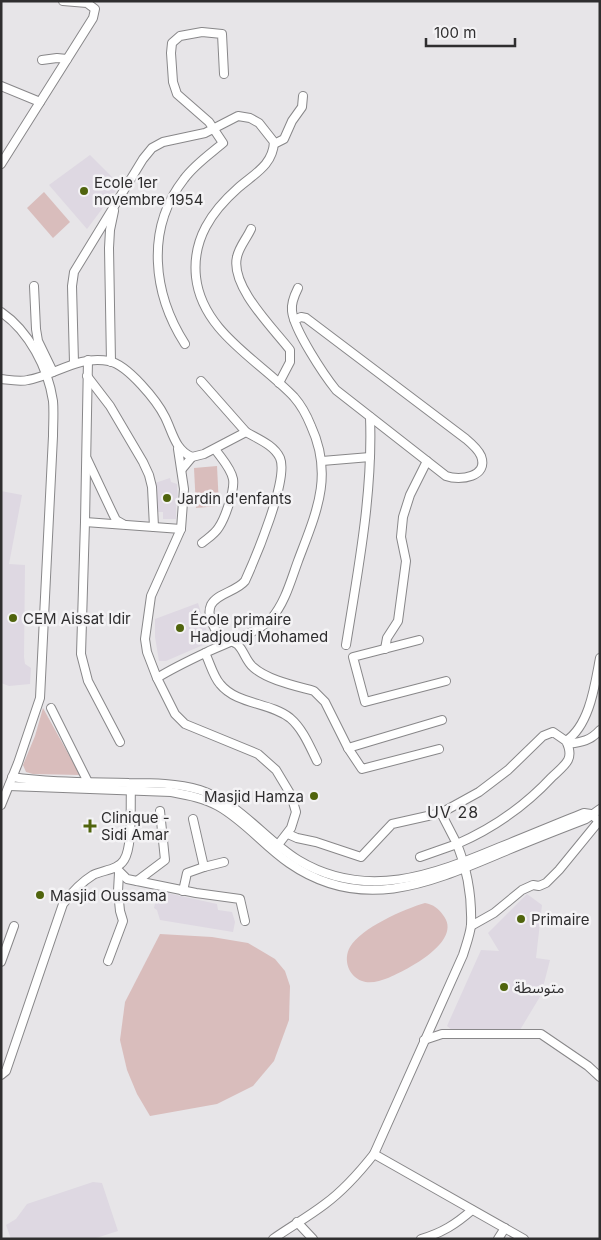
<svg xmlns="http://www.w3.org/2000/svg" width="601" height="1240" font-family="Inter,'Noto Sans Arabic',sans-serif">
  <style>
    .built { fill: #ded8e2 }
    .green { fill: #d9bdbc }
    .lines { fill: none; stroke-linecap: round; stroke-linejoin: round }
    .minor-casing { stroke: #888789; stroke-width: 10 }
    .minor { stroke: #fff; stroke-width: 8 }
    .poi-dot { fill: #50640d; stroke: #f4f3f5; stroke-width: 2 }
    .labels { text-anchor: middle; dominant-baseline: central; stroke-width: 5; stroke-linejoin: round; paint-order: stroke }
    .poi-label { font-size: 15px; fill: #2f2e2f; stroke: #f4f3f5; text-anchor: start }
    .neighbourhood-label { font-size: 16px; letter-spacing: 1px; fill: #2f2e2f; stroke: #f4f3f5 }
  </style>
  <rect width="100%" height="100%" fill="#e7e5e8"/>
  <g class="built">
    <path d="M90 155 120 185 87 229 49 185Z"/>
    <path d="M170 478 171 482 177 484 178 505 176 506V519H163V512H157L155 483Z"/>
    <path d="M1 491 22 495 9 564 25 565 24 657 25 664 31 668 30 684 9 686 1 683Z"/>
    <path d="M198 603 210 642 166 661H159L155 637V619Z"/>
    <path d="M158 891 217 904 218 910 232 912 235 922 233 932 160 920 157 910 154 908Z"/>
    <path d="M527 894 542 905 536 958 550 960 541 995 520 1030 453 1031 447 1026 481 950 499 951 488 933Z"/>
    <path d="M93 1182 102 1183 118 1231 93 1239H11L6 1225 16 1219 27 1204Z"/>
  </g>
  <g class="green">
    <path d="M44 192 70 222 53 238 27 208Z"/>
    <path d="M217 466 219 506 196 508 194 468Z"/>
    <path d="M43 708 80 775 33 774 26 772 23 765 35 736Z"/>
    <path d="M425 903C434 905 438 908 443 915 464 941 407 970 388 978 380 981 370 984 362 981 348 976 343 959 350 947 361 928 404 909 425 903Z"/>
    <path d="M160 934 212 937 248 943 275 959 285 971 290 986 289 1020 274 1061 253 1086 217 1104 150 1116 137 1094 127 1070 120 1040 125 1002Z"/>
  </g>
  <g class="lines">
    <defs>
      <g id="minor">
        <path d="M42 60 57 58 67 59"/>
        <path d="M1 86 40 102"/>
        <path d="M274 144 284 139 292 121 302 107 303 96"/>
        <path d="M1 164 93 18 95 9 87 3 63 1"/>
        <path d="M251 229C247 238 239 247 237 257 230 286 273 328 290 350V362L279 383"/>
        <path d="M34 286 36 329 38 341 53 372"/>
        <path d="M1 312C29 331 48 368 53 401 54 412 53 425 53 436L40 698 18 763 1 805"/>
        <path d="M294 320 301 317 306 318 466 439C472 444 478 449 481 456 489 477 460 481 446 476L336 390C324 375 294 330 292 311 291 304 295 294 298 288"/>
        <path d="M185 344C153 294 145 229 184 179 194 165 210 154 223 143L209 122 177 94 173 82 171 53 172 43 180 36 202 32 222 34 224 74"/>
        <path d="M88 360 85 522 81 654 88 681 120 742"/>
        <path d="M111 362 109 248 110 230 114 211"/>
        <path d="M74 363 72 286 74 272 143 159 152 148 163 142 205 133 238 116 250 118 259 123 274 142C273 165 254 174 238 188 212 211 192 239 196 277 202 332 259 360 294 397 301 405 307 416 311 426 334 476 316 513 298 561 291 580 285 603 271 619 259 632 224 644 207 652 190 660 173 668 157 678L175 714 185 724 258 754 276 770 291 795 296 812 291 828 274 850"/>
        <path d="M87 376 110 406 143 462 149 475 152 487 154 527"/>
        <path d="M1 379C10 380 20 382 28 380 56 375 78 355 109 361 128 365 157 401 165 417 173 433 175 450 192 457L182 469"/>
        <path d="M201 381 246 432"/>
        <path d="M192 457 204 454 246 432C258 439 274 445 280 458 289 479 255 559 245 581 236 592 217 593 211 605 206 616 215 633 224 638 228 641 235 642 238 645 244 651 246 661 253 667 267 680 296 686 314 691L325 702 348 748 362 769 439 749"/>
        <path d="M87 459 113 514 116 520 123 524"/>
        <path d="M322 461 370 457"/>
        <path d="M85 522 181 529"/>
        <path d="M202 543C208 538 215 534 219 527 225 518 235 490 233 479 231 468 221 458 215 449"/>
        <path d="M419 640 353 657 365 702 446 681"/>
        <path d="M346 645C358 570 373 493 370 417"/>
        <path d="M385 649 387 638 398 621 406 561 401 537 403 517 410 495 427 461"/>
        <path d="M205 653C210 663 213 676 220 684 237 705 270 702 290 718 303 729 310 747 317 761"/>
        <path d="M157 678 147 652 145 639 151 596 181 529 184 489 178 449"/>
        <path d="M51 708 88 782"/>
        <path d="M566 741C590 725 595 684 600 658"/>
        <path d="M568 744C582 742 590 741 600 730"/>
        <path d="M348 748 442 720"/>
        <path d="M12 777C51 783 90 782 129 783 153 783 177 783 200 790 240 803 264 839 298 860 366 901 433 875 500 847 528 836 556 824 584 813L591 814 600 822"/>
        <path d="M9 786 171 792C187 795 204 798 218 806 245 821 264 846 289 863 364 915 434 881 508 850 534 839 560 829 586 819L600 809"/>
        <path d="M288 834 297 838 316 842 361 857 392 824 441 813"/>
        <path d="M204 867 224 862"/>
        <path d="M116 868 127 879 196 893 240 899 245 921"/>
        <path d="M137 881 165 860 160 811"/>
        <path d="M183 891 187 873 204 867 193 819"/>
        <path d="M471 926 494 913 522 890 533 885 539 886 546 883 559 870 599 821"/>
        <path d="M108 961 123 921 120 911 118 891 119 873"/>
        <path d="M1 962 14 926"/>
        <path d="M424 1040 442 1034H541L588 1066 600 1077"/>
        <path d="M1 1075 6 1071 63 904C72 892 80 883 93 875 103 870 118 870 124 860 133 846 130 806 131 788"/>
        <path d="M374 1154 524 1239"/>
        <path d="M297 1222 313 1239"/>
        <path d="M273 1239C290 1227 308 1217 325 1204 344 1190 359 1173 374 1154L463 955C466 945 470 935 471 925 472 898 467 869 457 844 494 828 525 806 552 777 557 772 565 766 568 760 571 754 569 747 566 741L553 732 543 736 508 770 479 792 441 813 457 844 420 857"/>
        <path d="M421 1239C442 1233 456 1224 472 1210"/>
        <path d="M498 1239 505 1228"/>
      </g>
    </defs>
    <use href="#minor" class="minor-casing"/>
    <use href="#minor" class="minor"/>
  </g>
  <g class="poi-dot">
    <circle cx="84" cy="191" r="5"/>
    <circle cx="167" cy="498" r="5"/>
    <circle cx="13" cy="618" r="5"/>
    <circle cx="180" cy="628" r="5"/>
    <circle cx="314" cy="796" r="5"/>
    <path d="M87.5 818.5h5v5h5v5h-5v5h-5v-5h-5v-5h5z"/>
    <circle cx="40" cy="895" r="5"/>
    <circle cx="521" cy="919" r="5"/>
    <circle cx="504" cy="987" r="5"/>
  </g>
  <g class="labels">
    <g class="poi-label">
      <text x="94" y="182">Ecole 1er<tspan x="94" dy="17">novembre 1954</tspan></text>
      <text x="177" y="498">Jardin d'enfants</text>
      <text x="23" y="618">CEM Aissat Idir</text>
      <text x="190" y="619">École primaire<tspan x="190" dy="17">Hadjoudj Mohamed</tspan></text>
      <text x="304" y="796" text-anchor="end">Masjid Hamza</text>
      <text x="101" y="817">Clinique -<tspan x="101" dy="17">Sidi Amar</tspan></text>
      <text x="50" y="895">Masjid Oussama</text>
      <text x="531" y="919">Primaire</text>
      <text x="514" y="987">متوسطة</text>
    </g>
    <g class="neighbourhood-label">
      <text x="453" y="812">UV 28</text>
    </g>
  </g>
  <rect width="601" height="1240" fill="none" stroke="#2f2e2f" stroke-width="5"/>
  <path d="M426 38v8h89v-8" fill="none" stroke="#2f2e2f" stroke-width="2.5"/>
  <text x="434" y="38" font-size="15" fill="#2f2e2f" stroke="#f4f3f5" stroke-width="4" paint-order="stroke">100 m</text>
</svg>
